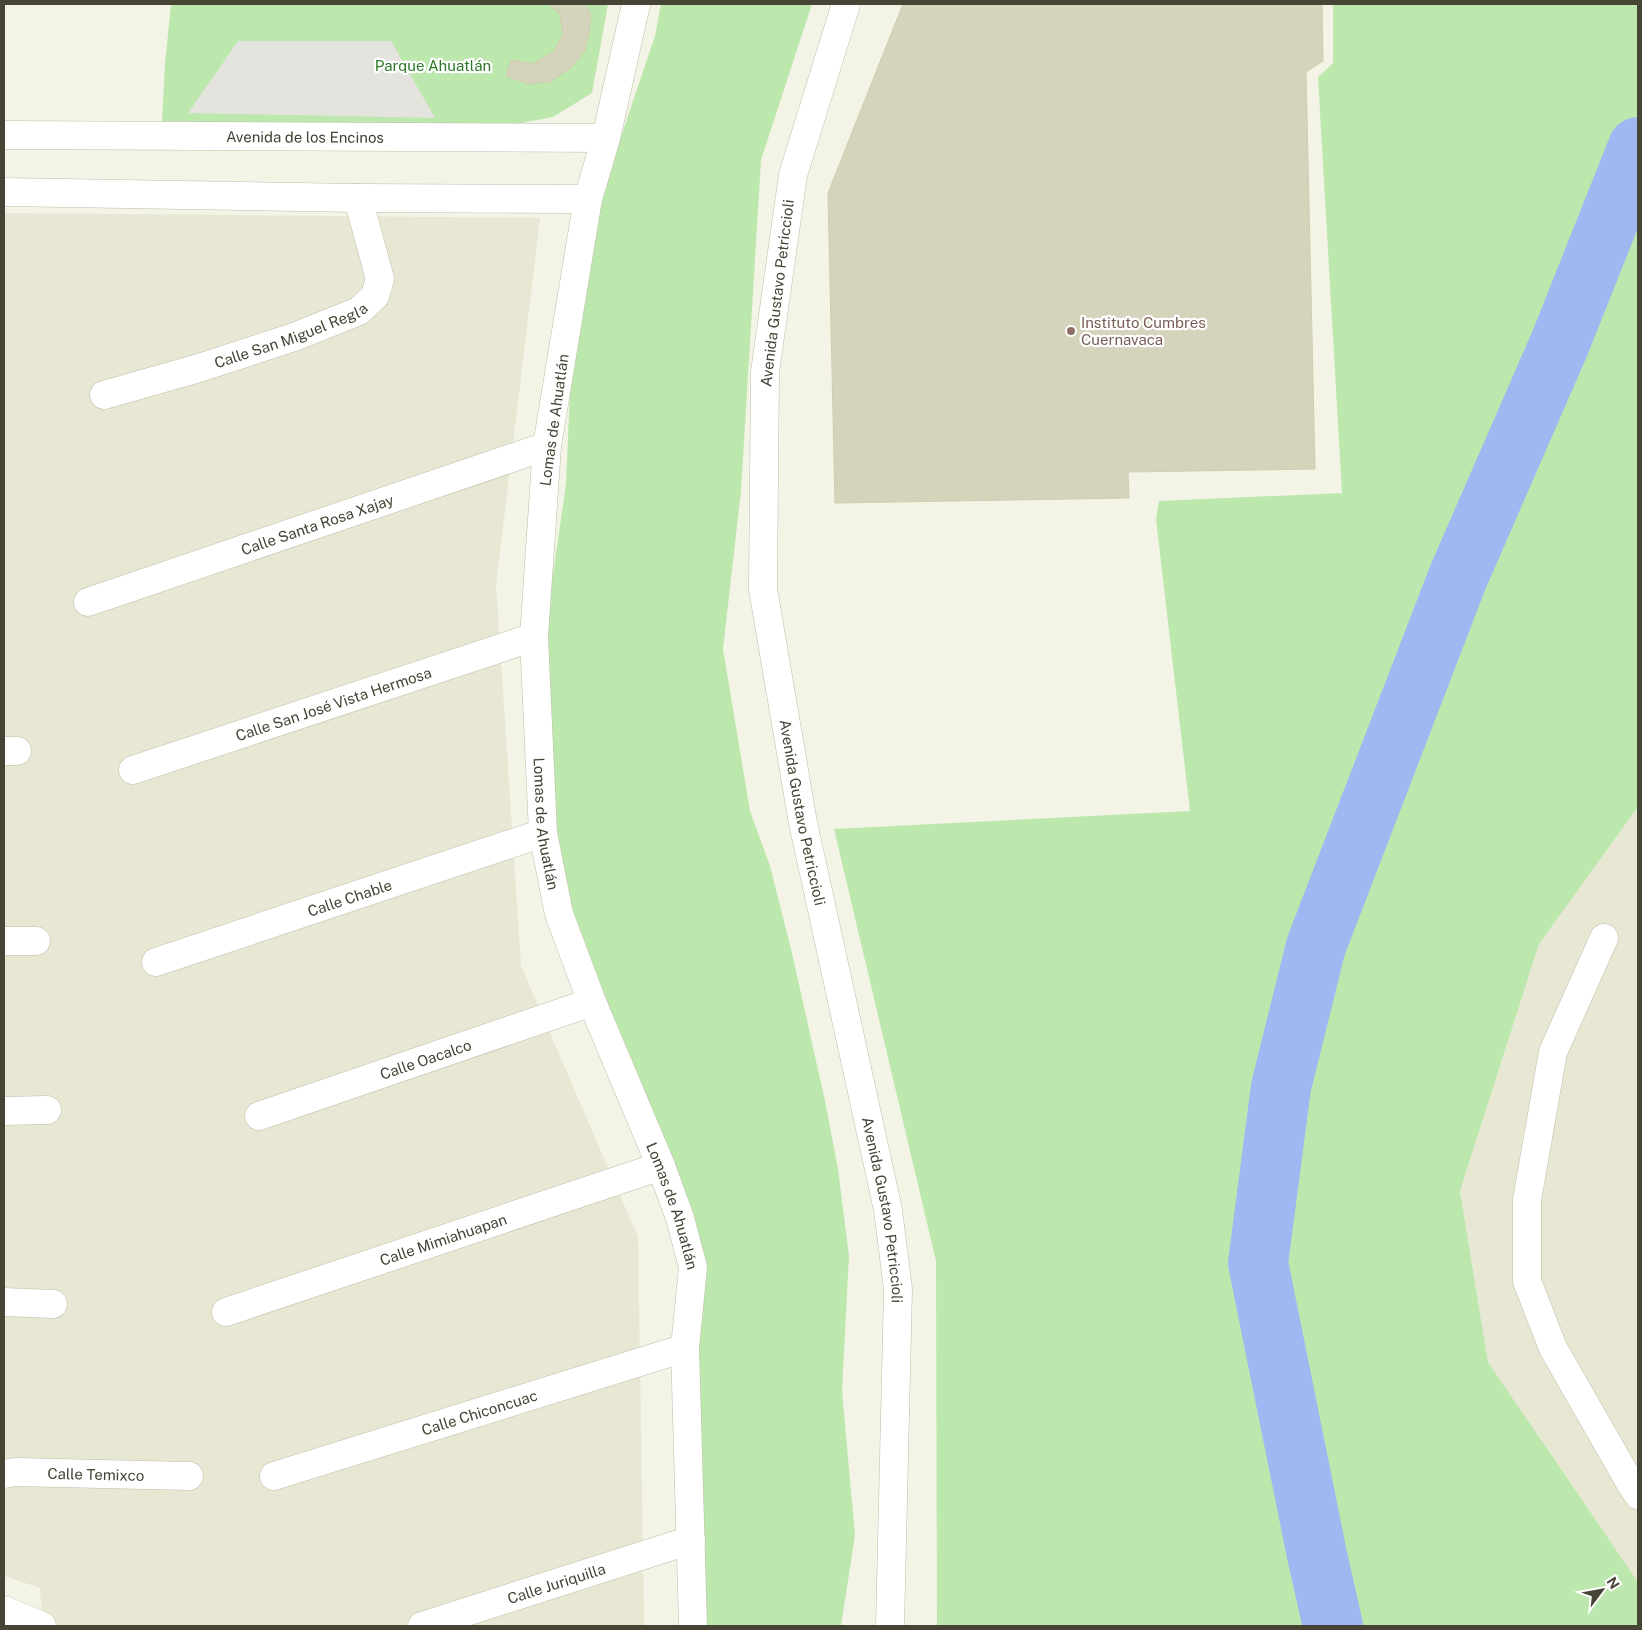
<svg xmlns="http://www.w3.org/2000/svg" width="1642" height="1630" font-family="'Public Sans',sans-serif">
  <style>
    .residential { fill: #e7e7d4 }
    .green { fill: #bce8ad }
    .parking { fill: #e4e3de }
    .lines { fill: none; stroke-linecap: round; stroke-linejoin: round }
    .river { stroke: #a0b8f1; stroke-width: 60 }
    .building { fill: #d5d3bb; stroke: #d0cdae }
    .minor-casing { stroke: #bfbea8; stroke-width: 29 }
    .minor { stroke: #fff; stroke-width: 28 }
    .education-dot { fill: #8d6e63; stroke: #fff; stroke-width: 2 }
    .labels { text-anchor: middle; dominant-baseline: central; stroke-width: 4.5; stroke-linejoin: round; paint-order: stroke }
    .park-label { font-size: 15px; fill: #2d7927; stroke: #fff }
    .street-label { font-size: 15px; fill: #464435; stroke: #fff }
    .education-label { font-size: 15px; fill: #785e54; stroke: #fff; text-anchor: start }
  </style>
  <rect width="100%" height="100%" fill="#f3f3e6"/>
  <g class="residential">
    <path d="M4 213 540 218 496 585 521 966 638 1237 644 1626H43L40 1588 4 1576Z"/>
    <path d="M1638 807V1582L1488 1362 1460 1191 1539 944Z"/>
  </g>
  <g class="green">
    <path d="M171 4H608L592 93 553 117 490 129 162 123 165 64Z"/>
    <path d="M661 4H812L761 160 741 491 723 649 750 811 770 866 792 953 825 1101 838 1169 849 1256 842 1391 855 1535 841 1626H683L692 1278 559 908 545 629 566 484 572 344 583 249 655 36Z"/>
    <path d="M1333 4H1638V807L1539 944 1460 1191 1488 1362 1638 1582V1626H937L936 1261 834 829 1190 811 1156 519 1159 501 1342 493 1318 77 1333 63Z"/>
  </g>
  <path class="parking" d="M238 41H391L435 118 188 113Z"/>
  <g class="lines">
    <path class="river" d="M1333 1626 1317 1555 1258 1263 1281 1087 1316 946 1458 577 1560 343 1638 147"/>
  </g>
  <g class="building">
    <path d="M548 4H586L591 15 589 34 585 50 572 67 550 82 528 84 506 76 511 60 532 64 553 52 563 35 560 14Z"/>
    <path d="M903 4H1322L1323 61 1306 72 1315 469 1128 472 1129 498 835 503 828 193Z"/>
  </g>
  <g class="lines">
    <defs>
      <g id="minor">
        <path id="s1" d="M636 4 606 138 588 199 547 446 534 637 543 833 559 914 592 1002 661 1166 680 1218 693 1267 685 1348 693 1626"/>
        <path id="s2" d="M846 4 793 175 765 372 763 589 803 823 888 1210 898 1289 890 1626"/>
        <path id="s3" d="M4 135 606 138"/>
        <path d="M4 192 358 198 588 199"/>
        <path id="s4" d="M104 395 199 368 294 337 359 311 375 296 380 279 358 198"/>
        <path id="s5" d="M88 602 547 446"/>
        <path d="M4 751H17"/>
        <path id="s6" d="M133 770 534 637"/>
        <path d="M1604 938 1553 1052 1527 1200V1281L1553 1348 1632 1486 1638 1495"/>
        <path d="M4 941H36"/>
        <path id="s7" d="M156 962 543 833"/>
        <path d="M4 1111 47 1110"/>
        <path id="s8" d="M259 1116 592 1002"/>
        <path d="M4 1302 53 1304"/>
        <path id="s9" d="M226 1312 661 1166"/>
        <path id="s10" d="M4 1474 15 1472 189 1476"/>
        <path id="s11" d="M274 1476 685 1348"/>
        <path d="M4 1610 42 1626"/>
        <path id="s12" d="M422 1626 691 1540"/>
      </g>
    </defs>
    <use href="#minor" class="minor-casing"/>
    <use href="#minor" class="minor"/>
  </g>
  <circle class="education-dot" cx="1071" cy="331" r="5"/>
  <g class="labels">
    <g class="park-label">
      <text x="433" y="65">Parque Ahuatlán</text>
    </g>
    <g class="street-label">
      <text stroke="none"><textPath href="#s3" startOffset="301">Avenida de los Encinos</textPath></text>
      <text transform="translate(777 293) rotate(-83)">Avenida Gustavo Petriccioli</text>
      <text stroke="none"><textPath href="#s4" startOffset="196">Calle San Miguel Regla</textPath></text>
      <text transform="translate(554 420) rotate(-82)">Lomas de Ahuatlán</text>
      <text stroke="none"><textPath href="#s5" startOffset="242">Calle Santa Rosa Xajay</textPath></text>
      <text stroke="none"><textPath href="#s6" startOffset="211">Calle San José Vista Hermosa</textPath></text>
      <text stroke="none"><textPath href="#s2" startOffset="822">Avenida Gustavo Petriccioli</textPath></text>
      <text stroke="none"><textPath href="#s1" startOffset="830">Lomas de Ahuatlán</textPath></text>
      <text stroke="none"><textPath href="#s7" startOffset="204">Calle Chable</textPath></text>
      <text stroke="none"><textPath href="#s8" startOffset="176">Calle Oacalco</textPath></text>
      <text stroke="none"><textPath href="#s1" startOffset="1235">Lomas de Ahuatlán</textPath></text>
      <text stroke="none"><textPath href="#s2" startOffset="1228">Avenida Gustavo Petriccioli</textPath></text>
      <text stroke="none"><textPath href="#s9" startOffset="229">Calle Mimiahuapan</textPath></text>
      <text stroke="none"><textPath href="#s11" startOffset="215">Calle Chiconcuac</textPath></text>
      <text stroke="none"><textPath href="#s10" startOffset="92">Calle Temixco</textPath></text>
      <text stroke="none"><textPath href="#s12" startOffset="141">Calle Juriquilla</textPath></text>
    </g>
    <g class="education-label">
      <text x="1081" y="322">Instituto Cumbres<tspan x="1081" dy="17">Cuernavaca</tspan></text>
    </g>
  </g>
  <rect width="1642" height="1630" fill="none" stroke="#464435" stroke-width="10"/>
  <g transform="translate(1602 1590) rotate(58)" stroke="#ffffff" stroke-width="4" paint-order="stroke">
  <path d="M0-4L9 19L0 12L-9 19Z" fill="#464435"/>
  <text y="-8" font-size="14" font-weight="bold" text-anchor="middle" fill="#464435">N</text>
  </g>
</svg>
